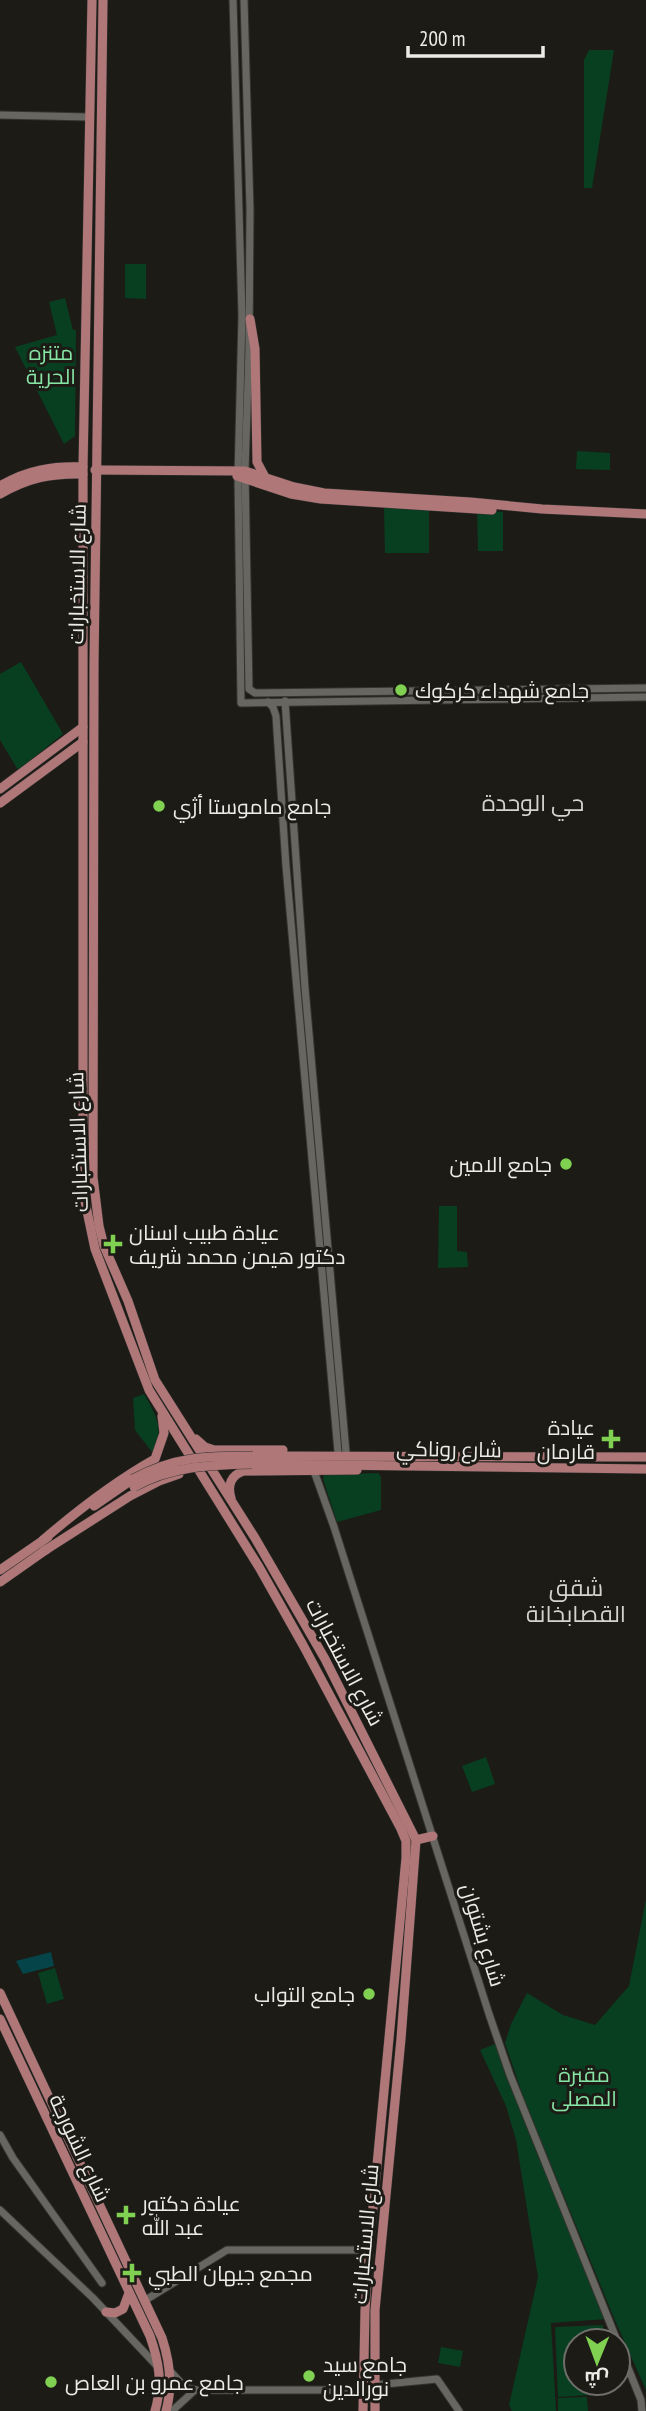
<svg xmlns="http://www.w3.org/2000/svg" width="646" height="2411" font-family="'PT Sans Narrow',Cairo,sans-serif">
  <style>
    .green { fill: #083f20 }
    .water { fill: #054549 }
    .lines { fill: none; stroke-linecap: round; stroke-linejoin: round }
    .minor-casing { stroke: #353431; stroke-width: 9 }
    .major-casing { stroke: #353431; stroke-width: 10 }
    .minor { stroke: #676660; stroke-width: 7 }
    .major { stroke: #b07779; stroke-width: 9 }
    .major-bridge-casing { stroke: #353431; stroke-width: 10; stroke-linecap: butt }
    .major-bridge { stroke: #b07779; stroke-width: 9 }
    .poi-dot { fill: #80d051; stroke: #1c1b16; stroke-width: 2.5 }
    .labels { text-anchor: middle; dominant-baseline: central; stroke-width: 6; stroke-linejoin: round; paint-order: stroke }
    .park-label { font-size: 21px; fill: #86e4a4; stroke: #1c1b16 }
    .street-label { font-size: 21px; fill: #ecebe8; stroke: #1c1b16 }
    .poi-label { font-size: 21px; fill: #ecebe8; stroke: #1c1b16; text-anchor: start }
    .neighbourhood-label { font-size: 23px; fill: #d4d3cc; stroke: #1c1b16 }
  </style>
  <rect width="100%" height="100%" fill="#1c1b16"/>
  <g class="green">
    <path d="M589 50H614L592 188H584V60Z"/>
    <path d="M125 264H146V299L125 298Z"/>
    <path d="M65 298 73 330H76L75 436 64 444 15 347 57 335 49 302Z"/>
    <path d="M577 451 610 453V470L576 469Z"/>
    <path d="M384 506 429 508V553H385Z"/>
    <path d="M477 510 503 512V551H478Z"/>
    <path d="M21 662 63 734 18 770 0 740V674Z"/>
    <path d="M439 1206H457V1251L467 1252 468 1267 438 1268Z"/>
    <path d="M144 1394C155 1413 166 1431 152 1452L135 1430 133 1398Z"/>
    <path d="M378 1473 381 1477V1510L337 1522 323 1479 324 1475Z"/>
    <path d="M486 1757 495 1784 472 1792 462 1766Z"/>
    <path d="M646 1899V2390L614 2318 524 2099 505 2043 511 2024 527 1993 563 2015 595 2025 629 1986Z"/>
    <path d="M55 1968 64 1999 47 2004 38 1973Z"/>
    <path d="M495 2044 539 2159 548 2173 606 2319 551 2323 556 2411H512L509 2405 538 2277 516 2140 506 2106 480 2050Z"/>
    <path d="M603 2325V2341H576V2383H605L606 2394 558 2397 555 2327Z"/>
    <path d="M441 2347 463 2351 460 2367 438 2363Z"/>
    <path d="M587 2397 588 2411H558V2398Z"/>
  </g>
  <path class="water" d="M51 1952 54 1966 23 1974 16 1961Z"/>
  <g class="lines">
    <defs>
      <g id="minor">
        <path d="M233 0 242 316 238 476 241 703 646 697"/>
        <path d="M244 0 250 209 249 350 245 471 249 689 255 693 646 688"/>
        <path d="M0 115 90 117"/>
        <path d="M285 701 305 988 346 1452"/>
        <path d="M268 702 273 707 276 716 286 866 338 1452"/>
        <path d="M314 1471 334 1527 489 2014 510 2075 641 2400 642 2411"/>
        <path d="M0 2135 13 2158 102 2283"/>
        <path d="M0 2210 93 2298 158 2367"/>
        <path d="M144 2301 227 2250H369"/>
        <path d="M170 2371 184 2386 195 2390H363"/>
        <path d="M375 2385 437 2379 459 2411"/>
        <path d="M172 2411 195 2390"/>
      </g>
      <g id="major">
        <path d="M92 0 83 467V1192L95 1249 149 1390 259 1567 303 1645 401 1829 406 1841V1858L369 2250 365 2311 363 2411"/>
        <path d="M103 0 94 665 93 1177 99 1226 104 1246 128 1301 155 1380 255 1538 325 1659 416 1840 401 2039 375 2310V2411"/>
        <path d="M250 319 255 349 257 462 265 477"/>
        <path d="M95 470 245 471 294 487 324 493 470 502 542 509 646 514"/>
        <path d="M237 476 291 494 321 499 492 510"/>
        <path d="M0 486C27 470 52 466 83 467"/>
        <path d="M0 494C28 478 51 473 83 474"/>
        <path d="M0 789 83 727"/>
        <path d="M0 803 83 742"/>
        <path d="M196 1439 205 1447 214 1450H283"/>
        <path d="M253 1456 646 1457"/>
        <path d="M252 1464 646 1469"/>
        <path d="M231 1498C227 1485 231 1475 244 1471L357 1470"/>
        <path d="M94 1506 133 1479"/>
        <path d="M43 1540C78 1510 114 1482 155 1459L164 1433 162 1416"/>
        <path d="M44 1551 130 1496 159 1481 179 1474"/>
        <path d="M0 1570 48 1537"/>
        <path d="M0 1582 47 1549"/>
        <path d="M416 1840 433 1836"/>
        <path d="M0 1993 162 2338C170 2362 173 2386 166 2411"/>
        <path d="M0 2019 150 2336C159 2362 163 2384 155 2411"/>
        <path d="M106 2312 115 2313 123 2309 129 2293"/>
      </g>
    </defs>
    <use href="#minor" class="minor-casing"/>
    <use href="#major" class="major-casing"/>
    <use href="#minor" class="minor"/>
    <use href="#major" class="major"/>
    <defs>
      <g id="major-bridge">
        <path d="M133 1479C175 1456 207 1456 253 1456"/>
        <path d="M134 1487C171 1466 209 1465 252 1464"/>
      </g>
    </defs>
    <use href="#major-bridge" class="major-bridge-casing"/>
    <use href="#major-bridge" class="major-bridge"/>
  </g>
  <g class="poi-dot">
    <circle cx="401" cy="690" r="7"/>
    <circle cx="159" cy="806" r="7"/>
    <circle cx="566" cy="1164" r="7"/>
    <path d="M109.5 1233.5h7v7h7v7h-7v7h-7v-7h-7v-7h7z"/>
    <path d="M607.5 1428.5h7v7h7v7h-7v7h-7v-7h-7v-7h7z"/>
    <circle cx="369" cy="1994" r="7"/>
    <path d="M122.5 2204.5h7v7h7v7h-7v7h-7v-7h-7v-7h7z"/>
    <path d="M128.5 2262.5h7v7h7v7h-7v7h-7v-7h-7v-7h7z"/>
    <circle cx="309" cy="2376" r="7"/>
    <circle cx="51" cy="2382" r="7"/>
  </g>
  <g class="labels">
    <g class="park-label">
      <text x="51" y="352">متنزه<tspan x="51" dy="24">الحرية</tspan></text>
      <text x="584" y="2074">مقبرة<tspan x="584" dy="24">المصلى</tspan></text>
    </g>
    <g class="street-label">
      <text transform="translate(77 574) rotate(-89)">شارع الاستخبارات</text>
      <text transform="translate(78 1142) rotate(-92)">شارع الاستخبارات</text>
      <text transform="translate(449 1449) rotate(1)">شارع روناكي</text>
      <text transform="translate(345 1662) rotate(62)">شارع الاستخبارات</text>
      <text transform="translate(483 1935) rotate(73)">شارع بشتوان</text>
      <text transform="translate(80 2148) rotate(65)">شارع الشورجة</text>
      <text transform="translate(365 2234) rotate(-85)">شارع الاستخبارات</text>
    </g>
    <g class="poi-label">
      <text x="415" y="690">جامع شهداء كركوك</text>
      <text x="173" y="806">جامع ماموستا أژي</text>
      <text x="552" y="1164" text-anchor="end">جامع الامين</text>
      <text x="129" y="1232">عيادة طبيب اسنان<tspan x="129" dy="24">دكتور هيمن محمد شريف</tspan></text>
      <text x="595" y="1427" text-anchor="end">عيادة<tspan x="595" dy="24">قارمان</tspan></text>
      <text x="355" y="1994" text-anchor="end">جامع التواب</text>
      <text x="142" y="2203">عيادة دكتور<tspan x="142" dy="24">عبد الله</tspan></text>
      <text x="148" y="2273">مجمع جيهان الطبي</text>
      <text x="323" y="2364">جامع سيد<tspan x="323" dy="24">نورالدين</tspan></text>
      <text x="65" y="2382">جامع عمرو بن العاص</text>
    </g>
    <g class="neighbourhood-label">
      <text x="533" y="802">حي الوحدة</text>
      <text x="576" y="1587">شقق<tspan x="576" dy="26">القصابخانة</tspan></text>
    </g>
  </g>
  <g transform="translate(597 2362) rotate(181)"><circle r="33" fill="#1c1b16" stroke="#6f6e6a" stroke-width="2"/>
  <path d="M0-5L12 26L0 18L-12 26Z" fill="#80d051"/>
  <text y="-10" font-size="19" font-weight="bold" text-anchor="middle" fill="#ecebe8">ش</text>
  </g>
  <path d="M408 46v10h135v-10" fill="none" stroke="#ecebe8" stroke-width="3.5"/>
  <text x="419" y="46" font-size="21" fill="#ecebe8" stroke="#1c1b16" stroke-width="5" paint-order="stroke">200 m</text>
</svg>
